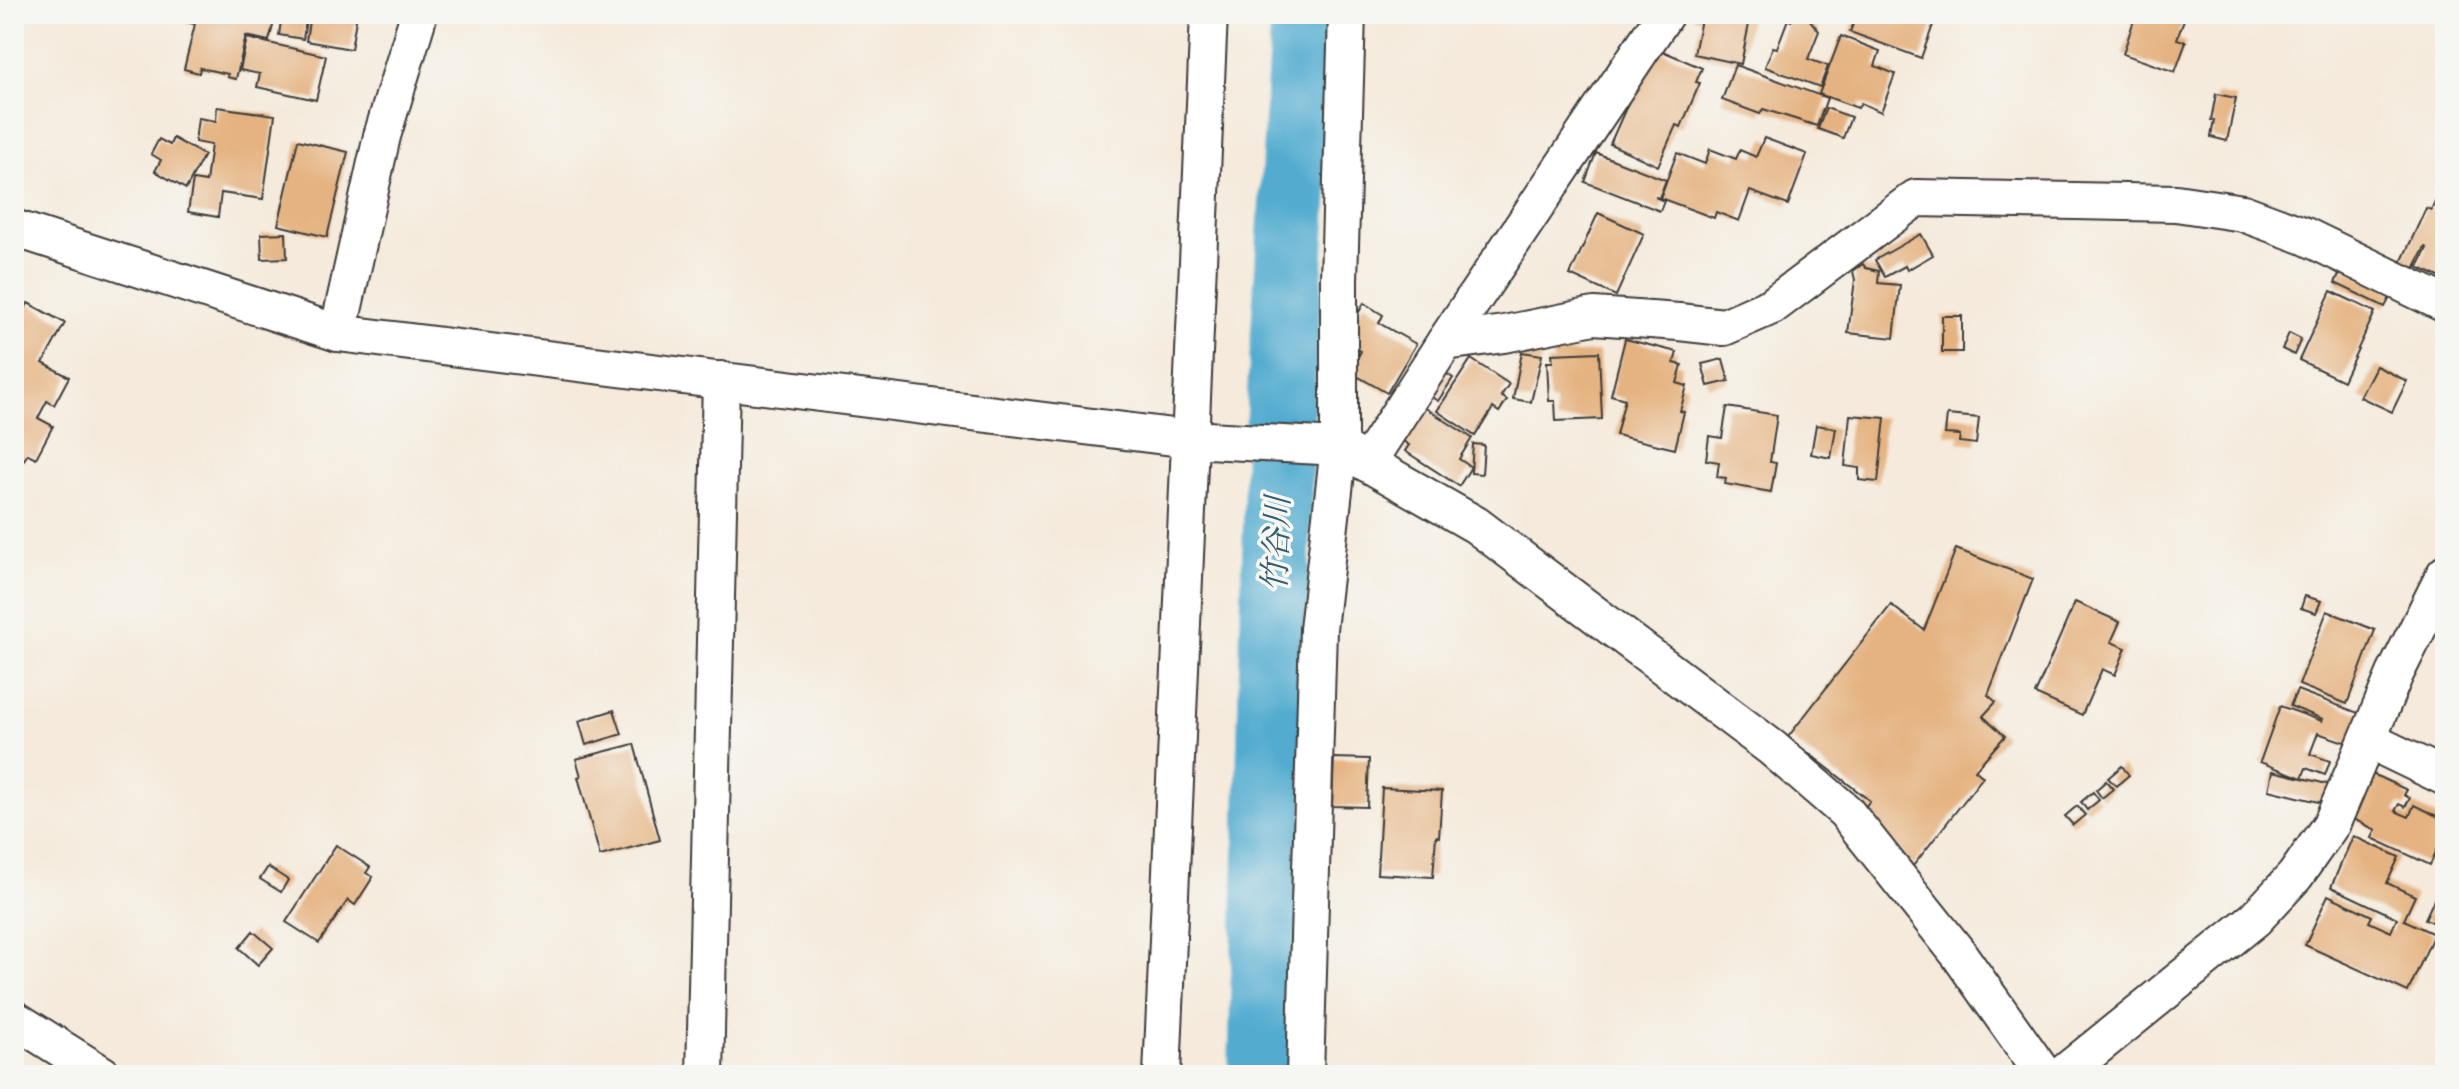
<svg xmlns="http://www.w3.org/2000/svg" width="2459" height="1089" font-family="'EB Garamond','Noto Serif JP',serif">
  <style>
    .lines { fill: none; stroke-linecap: round; stroke-linejoin: round }
    .river { stroke: #53acd0; stroke-width: 68 }
    .building { fill: #e5b381 }
    .minor-casing { stroke: #3d3b39; stroke-width: 40 }
    .minor { stroke: #fff; stroke-width: 36 }
    .labels { text-anchor: middle; dominant-baseline: central; stroke-width: 7; stroke-linejoin: round; paint-order: stroke }
    .water-label { font-size: 32px; font-style: italic; fill: #355d6d; stroke: #f6f6f2 }
  </style>
  <rect width="100%" height="100%" fill="#f6f6f2"/>
  <filter id="ink" filterUnits="userSpaceOnUse"><feTurbulence type="fractalNoise" baseFrequency=".0125" numOctaves="2"/><feDisplacementMap in="SourceGraphic" scale="16" xChannelSelector="R" yChannelSelector="G"/><feConvolveMatrix kernelMatrix="1 2 1 2 8 2 1 2 1" color-interpolation-filters="sRGB"/></filter>
  <filter id="wash" filterUnits="userSpaceOnUse"><feTurbulence type="fractalNoise" baseFrequency=".006" numOctaves="4" result="noise"/><feDisplacementMap in="SourceGraphic" scale="32" xChannelSelector="R" yChannelSelector="G"/><feGaussianBlur stdDeviation="1.8" result="paint"/><feColorMatrix in="noise" values="0 0 0 0 0 0 0 0 0 0 0 0 0 0 0 0 0 1.4 0 .05"/><feComposite in="paint" operator="in"/></filter>
  <g filter="url(#wash)">
    <rect width="100%" height="100%" fill="#f5eadb"/>
    <g class="lines">
      <path class="river" d="M1262 1075 1280 409 1305 14"/>
    </g>
    <g id="blocks">
      <g class="building">
        <path d="M179 14H276L269 41 246 36 236 79 227 77 228 74 200 68 199 73 184 69 195 24 177 20Z"/>
        <path d="M282 14H307L303 39 279 35Z"/>
        <path d="M310 14H357L351 49 306 41Z"/>
        <path d="M1693 14H1751L1741 64 1694 54 1701 19 1693 17Z"/>
        <path d="M1799 14H1805L1819 31 1808 59 1828 66 1820 87 1765 67 1773 47 1777 48 1788 19 1791 21Z"/>
        <path d="M1857 14H1937L1921 58 1850 32Z"/>
        <path d="M1966 14H1990L1987 22Z"/>
        <path d="M2129 14H2186L2177 39 2186 42 2175 72 2123 54 2134 20 2128 18Z"/>
        <path d="M1841 36 1880 51 1875 66 1895 74 1881 112 1861 103 1858 108 1819 94Z"/>
        <path d="M247 38 326 56 316 100 257 87 260 74 240 70Z"/>
        <path d="M1660 50 1702 68 1696 82 1700 83 1681 127 1676 125 1658 166 1610 144 1647 60 1654 63Z"/>
        <path d="M1735 65 1827 98 1817 126 1763 109 1760 114 1722 100Z"/>
        <path d="M2216 94 2236 98 2227 141 2211 137 2214 120H2211Z"/>
        <path d="M217 107 275 115 263 199 221 193 218 217 188 212 193 180 206 182 211 145 195 142 198 118 216 121Z"/>
        <path d="M1826 108 1851 117 1843 138 1818 129Z"/>
        <path d="M173 138 204 155 186 189 155 171 161 160 151 154 159 139 170 145Z"/>
        <path d="M1764 138 1807 154 1788 205 1750 191 1739 221 1716 212 1714 218 1660 198 1677 153 1705 164 1710 149 1736 159 1740 150 1756 157Z"/>
        <path d="M298 140 348 152 327 237 278 225Z"/>
        <path d="M1596 153 1666 180 1659 198 1655 197 1664 201 1660 211 1585 182Z"/>
        <path d="M2442 186 2445 187V280L2418 267 2427 248 2425 247 2412 273 2399 267 2426 208 2431 210Z"/>
        <path d="M1598 213 1644 234 1616 296 1570 275Z"/>
        <path d="M286 233 287 258 262 259 261 234Z"/>
        <path d="M1921 234 1933 255 1907 270 1905 266 1885 277 1875 260Z"/>
        <path d="M1863 264 1866 268 1879 271 1878 283 1900 285 1894 338 1848 333 1855 280 1853 271Z"/>
        <path d="M2342 267 2393 292 2385 307 2335 283Z"/>
        <path d="M2331 291 2375 312 2343 381 2299 360Z"/>
        <path d="M28 303 65 323 43 363 69 377 54 405 47 401 38 418 53 426 36 458 28 454 23 461 14 456V330Z"/>
        <path d="M1364 303 1383 315 1379 323 1416 344 1387 393 1350 372 1361 351 1351 345 1350 328Z"/>
        <rect x="1942" y="316" width="20" height="36"/>
        <path d="M2289 333 2301 339 2294 355 2282 349Z"/>
        <path d="M1625 339 1677 352 1674 363 1682 365 1677 383 1687 386 1680 411 1684 412 1675 449 1616 435 1625 399 1611 395Z"/>
        <path d="M1522 352 1542 355 1531 402 1513 399Z"/>
        <path d="M1599 352 1602 419 1556 421 1555 401H1549L1547 362H1553L1552 354Z"/>
        <path d="M1471 359 1509 384 1501 396 1507 400 1499 412 1493 408 1475 436 1437 411Z"/>
        <path d="M1723 359 1729 381 1708 386 1702 364Z"/>
        <path d="M2376 366 2407 381 2392 412 2360 397Z"/>
        <path d="M1444 372 1453 378 1438 401 1428 395Z"/>
        <path d="M1424 407 1472 438 1459 459 1471 467 1459 486 1405 451 1409 445 1403 441Z"/>
        <path d="M1727 407 1777 415 1770 462 1776 463 1771 492 1725 484 1726 478 1717 477 1719 462 1706 460 1709 436 1722 438Z"/>
        <path d="M1850 415 1885 418 1878 482 1859 480V468L1845 466Z"/>
        <path d="M1947 415 1979 418 1976 444 1959 442 1960 435 1945 434Z"/>
        <path d="M1816 425 1836 428 1831 458 1811 454Z"/>
        <path d="M1473 444 1484 445 1482 474 1471 473Z"/>
        <path d="M1956 549 2033 579 1988 695 1996 702 1983 716 2005 736 1975 770 1983 777 1913 866 1864 808 1870 801 1788 737 1891 605 1924 630Z"/>
        <path d="M2305 596 2321 601 2316 613 2301 608Z"/>
        <path d="M2075 602 2120 622 2111 642 2126 648 2115 675 2102 669 2082 715 2035 694Z"/>
        <path d="M2327 611 2375 630 2347 704 2299 685Z"/>
        <path d="M2297 690 2361 714 2350 744 2318 733 2310 754 2330 761 2325 775 2306 768 2302 778 2331 785 2327 804 2269 790 2273 771 2302 778 2260 762 2280 706 2322 721 2323 719 2290 706Z"/>
        <path d="M614 710 622 734 586 745 579 721Z"/>
        <path d="M634 744 660 840 600 856 578 777 581 776 576 759Z"/>
        <path d="M1334 758 1369 759 1367 807 1332 806Z"/>
        <path d="M2122 766 2129 775 2116 786 2108 778Z"/>
        <path d="M2368 772 2407 790 2404 795 2410 798 2405 807 2399 804 2395 811 2409 817 2414 805 2445 820V833L2430 865 2372 838 2376 830 2347 816Z"/>
        <path d="M2106 781 2113 789 2102 798 2096 790Z"/>
        <path d="M1382 788 1442 791 1439 837 1436 836 1433 877 1377 874Z"/>
        <path d="M2093 792 2099 800 2087 810 2081 802Z"/>
        <path d="M2077 806 2085 815 2073 825 2065 816Z"/>
        <path d="M2353 836 2399 857 2387 883 2415 896 2404 920 2434 934 2408 992 2305 945 2328 895 2372 916 2369 922 2391 932 2397 918 2331 887Z"/>
        <path d="M336 845 370 867 366 873 373 877 355 905 348 900 319 943 286 922Z"/>
        <path d="M268 867 288 880 281 892 260 879Z"/>
        <path d="M2445 876V914L2440 925 2425 919Z"/>
        <path d="M253 931 273 948 258 965 239 948Z"/>
      </g>
    </g>
  </g>
  <g filter="url(#ink)">
    <use href="#blocks" fill-opacity="0" stroke="#3d3b39" stroke-width="2"/>
    <g class="lines">
      <defs>
        <g id="minor">
          <path d="M14 228 338 333 1189 439 1339 447 1476 525 1772 748 1845 811 1958 953 2044 1075"/>
          <path d="M338 333 382 136 419 14"/>
          <path d="M1445 342 1504 334 1594 316 1679 322 1724 327 1772 306 1916 198 2176 203 2243 213 2305 236 2445 304"/>
          <path d="M1367 463 1445 342 1665 14"/>
          <path d="M2368 740 2445 777"/>
          <path d="M14 1019 103 1075"/>
          <path d="M705 1075 721 380"/>
          <path d="M1162 1075 1209 14"/>
          <path d="M1305 1075 1318 629 1339 447V279L1347 14"/>
          <path d="M2062 1075 2255 919 2295 876 2332 823 2395 674 2445 574"/>
        </g>
      </defs>
      <use href="#minor" class="minor-casing"/>
      <use href="#minor" class="minor"/>
    </g>
  </g>
  <g class="labels">
    <g class="water-label">
      <text transform="translate(1276 544) rotate(-88)">竹谷川</text>
    </g>
  </g>
  <rect width="2459" height="1089" fill="none" stroke="#f6f6f2" stroke-width="48"/>
</svg>
